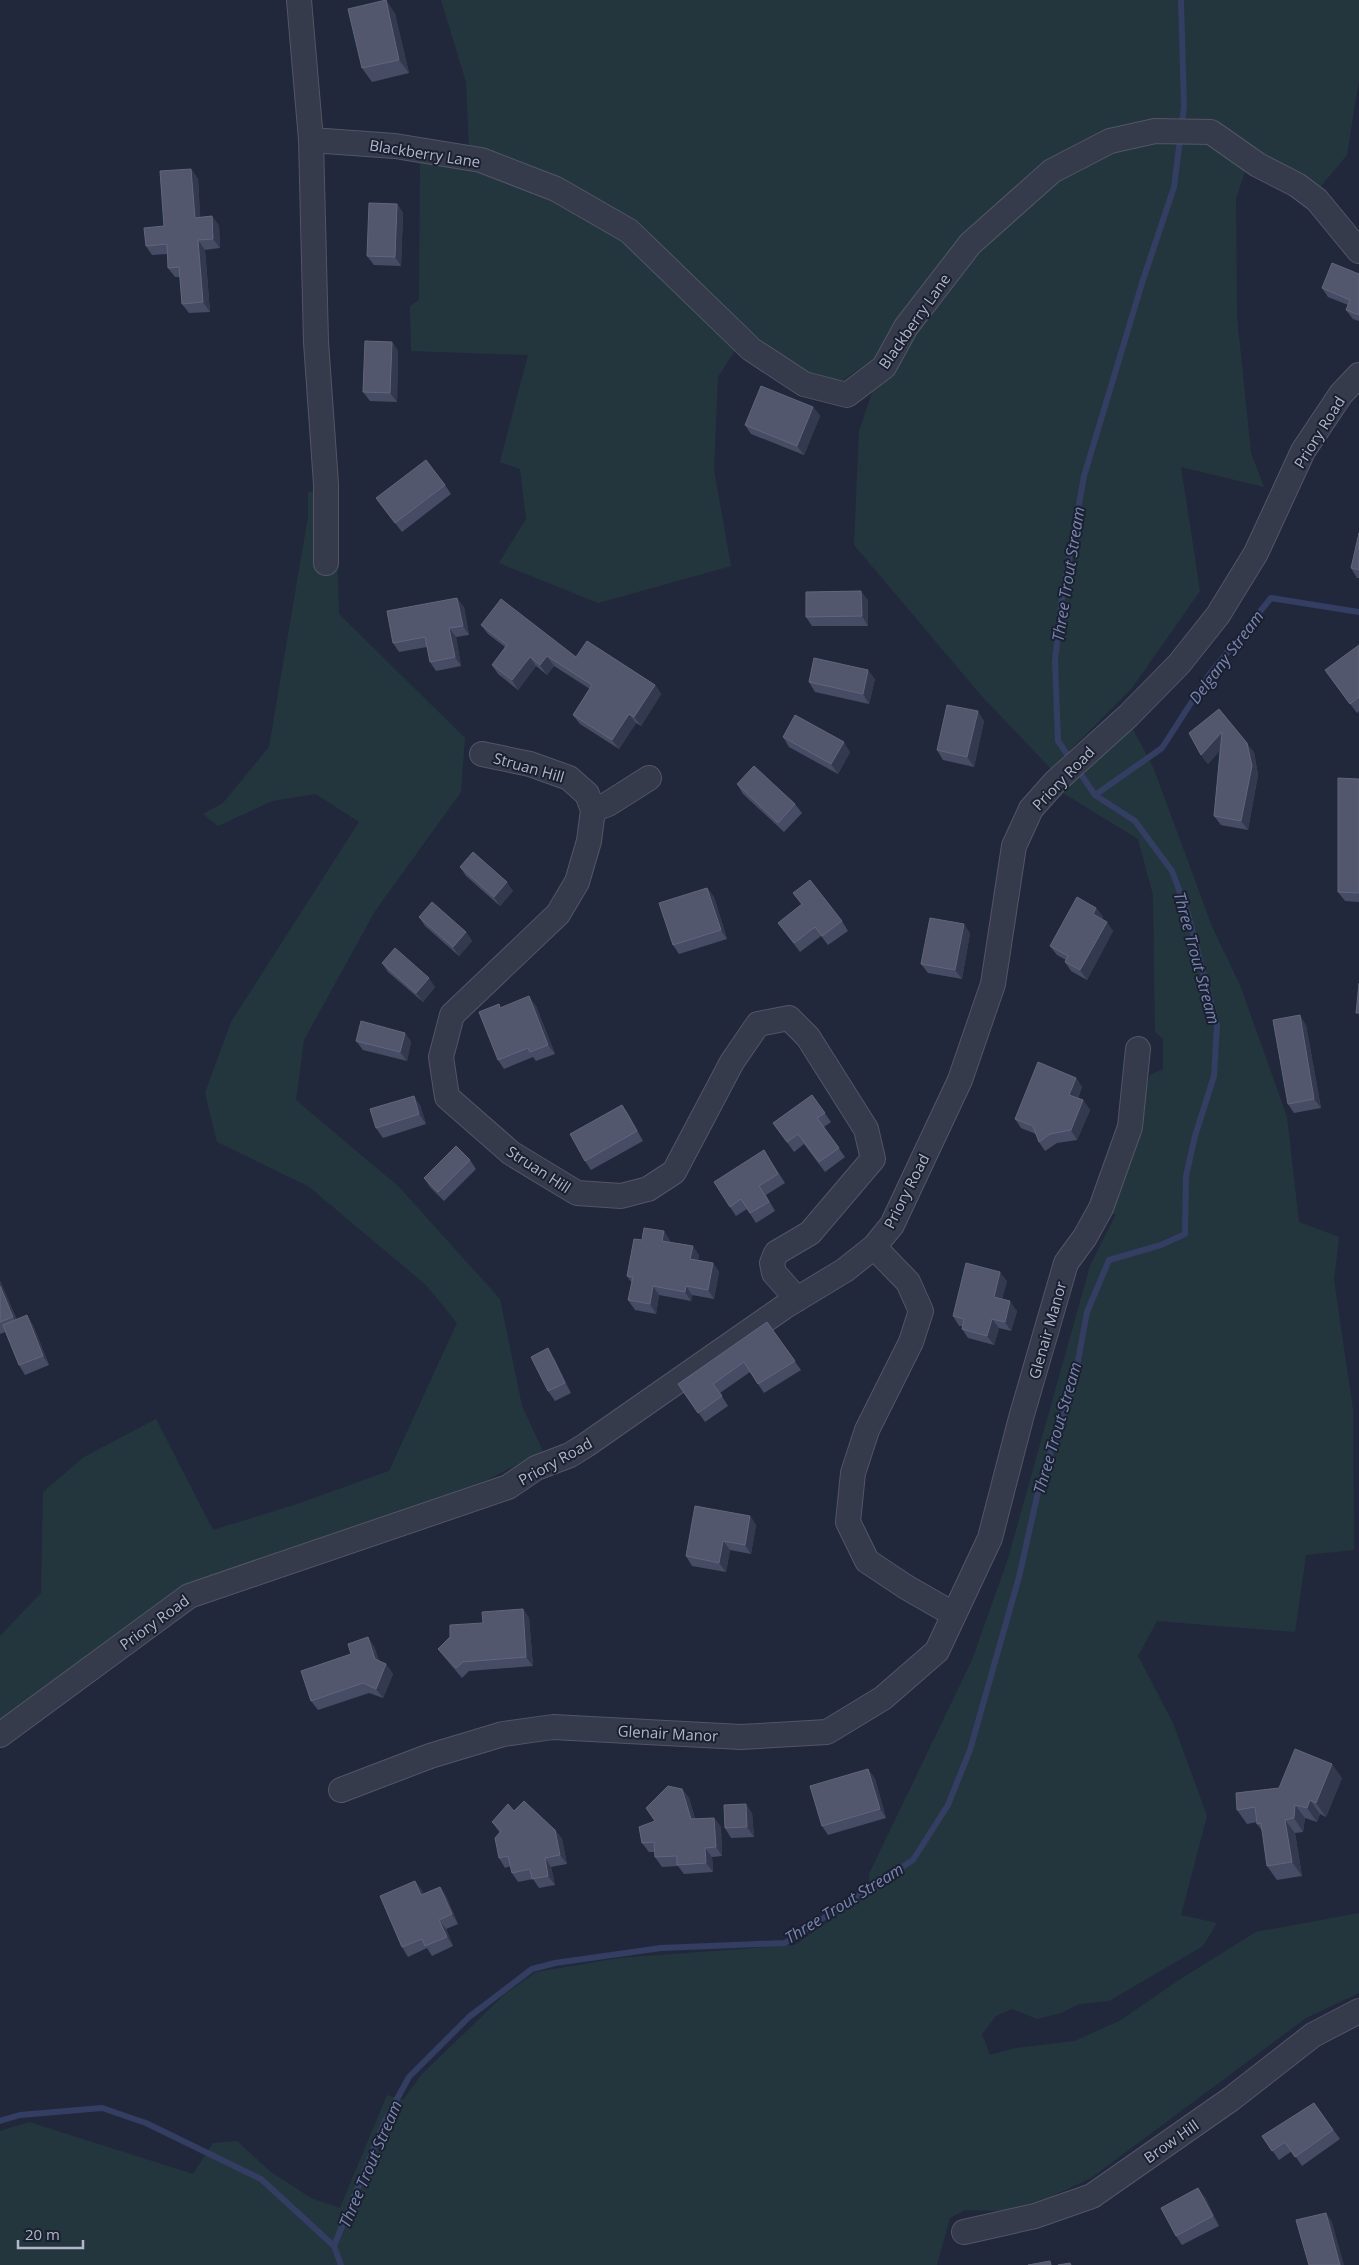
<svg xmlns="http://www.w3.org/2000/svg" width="1359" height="2265" font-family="'Open Sans',sans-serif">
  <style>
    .green { fill: #24363d }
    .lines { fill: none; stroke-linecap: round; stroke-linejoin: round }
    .stream { stroke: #333e62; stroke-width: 6 }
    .minor-casing { stroke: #515667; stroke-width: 26 }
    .minor { stroke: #363b4c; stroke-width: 24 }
    .wall { fill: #464c64 }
    .shaded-wall { fill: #33394f }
    .building { fill: #52576e; stroke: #60667c }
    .labels { text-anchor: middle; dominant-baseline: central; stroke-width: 4; stroke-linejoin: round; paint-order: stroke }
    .street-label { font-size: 15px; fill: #b1b6c8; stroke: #1b2031 }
    .water-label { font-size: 16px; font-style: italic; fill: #7886b1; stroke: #1b2031 }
  </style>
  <rect width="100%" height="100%" fill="#22283c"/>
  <g class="green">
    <path d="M441 0H1359V79L1347 155 1317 191 1254 151 1235 134 1199 121 1127 129 1066 150 1022 184 876 357 843 380 812 377 743 326 638 225 469 147 466 82Z"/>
    <path d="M1210 137 1247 165 1236 199 1237 317 1251 453 1264 487 1181 467 1200 591 1132 688 1051 769 980 694 854 545 859 431 872 393 957 269 1068 169 1119 144Z"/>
    <path d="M453 157 586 212 650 256 737 347 718 377 714 470 731 566 598 603 499 563 526 519 520 469 500 462 528 355 411 351 410 306 419 300 420 158Z"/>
    <path d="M335 488 339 614 465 738 461 792 375 911 304 1040 296 1100 399 1187 500 1299 522 1406 543 1451 487 1480 175 1590 0 1720V1636L41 1593 43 1492 84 1457 156 1419 213 1530 297 1504 389 1471 457 1323 426 1285 308 1186 217 1142 205 1093 231 1022 359 822 316 794 272 801 218 826 203 814 223 803 269 747 308 517V492Z"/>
    <path d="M1130 724 1153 767 1213 929 1240 985 1287 1117 1299 1222 1339 1237 1334 1280 1353 1410 1354 1550 1306 1555 1295 1632 1157 1621 1138 1656 1173 1723 1207 1816 1181 1915 1217 1923 1203 1946 1109 2001 1079 2004 1061 2013 1037 2019 1012 2009 996 2016 982 2034 990 2055 1016 2048 1075 2041 1121 2020 1179 1980 1256 1932 1359 1913V1993L1306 2018 1091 2178 1050 2197 1007 2211 965 2210 950 2218 937 2265H0V2131L29 2122 193 2174 213 2143 237 2141 271 2172 311 2198 340 2208 387 2095 403 2100 422 2074 505 1994 536 1972 619 1958 795 1945 869 1892V1874L972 1660 1008 1559 1090 1266 1116 1214 1104 1213 1112 1197 1150 1075 1163 1069V1039L1155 1032 1153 895 1138 839 1063 793Z"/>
  </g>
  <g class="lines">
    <g class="stream">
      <path d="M1095 795 1162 748 1209 675 1271 598 1359 612"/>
      <path d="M0 2121 20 2115 102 2108 146 2123 261 2179 334 2246"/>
      <path d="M341 2265 334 2246 385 2121 409 2077 469 2017 532 1969 555 1963 661 1948 785 1943 913 1860 948 1805 970 1750 1019 1577 1041 1479 1073 1388 1087 1312 1109 1260 1161 1245 1185 1234 1186 1176 1195 1136 1214 1076 1217 1026 1188 914 1172 871 1135 821 1095 795 1058 741 1055 661 1061 605 1084 476 1143 280 1174 187 1184 107 1181 0"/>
    </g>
    <defs>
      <g id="minor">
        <path d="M299 0 311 140 316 342 326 484V563"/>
        <path d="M311 140 395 146 481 160 556 189 629 231 751 349 804 384 847 395 884 367 906 327 970 244 1052 171 1110 141 1155 131 1211 132 1258 165 1297 185 1317 200 1359 251"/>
        <path d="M482 754 530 764 569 778 587 794 593 810 589 841 577 882 558 914 452 1015 441 1057 447 1097 511 1153 577 1193 621 1196 648 1189 674 1172 732 1062 758 1024 789 1018 808 1037 866 1129 873 1159 810 1233 776 1253 772 1263 774 1273 797 1299"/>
        <path d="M593 810 608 804 649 778"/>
        <path d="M874 1247 908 1282 921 1311 911 1342 867 1430 853 1473 848 1522 867 1561 906 1587 953 1614"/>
        <path d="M0 1735 189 1596 508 1487 536 1468 570 1455 586 1445 784 1307 845 1270 874 1247 892 1225 960 1080 993 984 1014 846 1031 809 1055 782 1128 716 1179 664 1218 615 1256 553 1303 451 1341 394 1359 375"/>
        <path d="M341 1790 430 1756 503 1734 553 1727 741 1737 827 1732 883 1698 937 1651 990 1538 1021 1418 1066 1263 1085 1237 1101 1208 1130 1127 1138 1049"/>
        <path d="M964 2232 1035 2216 1092 2196 1231 2099 1313 2035 1359 2011"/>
      </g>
    </defs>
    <use href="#minor" class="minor-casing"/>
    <use href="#minor" class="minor"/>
  </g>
  <g class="wall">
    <path d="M386 0 395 14 409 73 372 82 362 68Z"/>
    <path d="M191 169 198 179 200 217 212 216 219 226 220 248 205 250 210 312 189 313 182 304 180 277H175L168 268 167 254 152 255 146 246 164 226Z"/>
    <path d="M397 204 403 213 401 266 374 265 367 256Z"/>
    <path d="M1359 274V321L1353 319 1346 310 1348 305 1328 297 1322 288Z"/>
    <path d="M392 342 398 351 397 402 370 401 363 392Z"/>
    <path d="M813 407 820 416 804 455 751 434 745 425Z"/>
    <path d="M445 485 451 494 402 532 376 498Z"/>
    <path d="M1359 533V578H1357L1351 568Z"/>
    <path d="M868 600V626H812L806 617Z"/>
    <path d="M464 607 469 635 456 637 461 666 436 671 430 662 427 647 399 652 393 643Z"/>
    <path d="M481 625 576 657 655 685 661 694 641 726 636 723 619 749 580 724 573 715 590 689 554 666 547 675 536 666 518 690 498 674 492 665 505 647 488 634Z"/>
    <path d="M1359 645V711L1357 713 1332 680Z"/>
    <path d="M875 679 869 704 815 692 809 682Z"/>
    <path d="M984 721 974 767 943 760 937 750Z"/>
    <path d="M1189 733 1254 752 1258 775 1248 830 1221 825 1214 816 1220 750 1208 764 1201 755Z"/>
    <path d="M783 737 850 752 838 774 789 747Z"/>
    <path d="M1359 779V902L1345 901 1338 892Z"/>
    <path d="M737 784 795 804 802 813 784 832 743 794Z"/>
    <path d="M460 867 513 891 500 906 466 876Z"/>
    <path d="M707 888 714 897 727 939 679 954 673 945Z"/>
    <path d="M793 893 842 921 848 931 828 945 821 936 800 952 778 923 802 905Z"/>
    <path d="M1096 908 1103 917 1102 919 1113 931 1087 980 1071 971 1065 962 1066 960 1057 955 1050 946Z"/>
    <path d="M419 917 466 932 472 941 459 956 425 926Z"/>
    <path d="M970 933 962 979 928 973 921 964Z"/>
    <path d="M382 963 435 987 423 1002 388 972Z"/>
    <path d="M499 1004 501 1008 536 1006 555 1054 536 1061 533 1057 504 1069 498 1060Z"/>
    <path d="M1306 1025 1321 1108 1294 1113 1288 1104Z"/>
    <path d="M405 1033 411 1042 407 1061 363 1050 356 1041Z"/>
    <path d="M1076 1078 1082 1087 1078 1098 1083 1100 1090 1110 1077 1140 1057 1143 1045 1151 1039 1142 1036 1134 1021 1128 1015 1119Z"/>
    <path d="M812 1095 831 1122 824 1127 845 1157 825 1172 804 1144 794 1152 773 1123Z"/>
    <path d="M420 1105 426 1124 383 1138 376 1128Z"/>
    <path d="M622 1105 629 1115 643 1141 591 1170 585 1161Z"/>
    <path d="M764 1150 785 1183 766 1195 775 1211 756 1223 747 1209 736 1216 730 1207Z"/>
    <path d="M470 1160 476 1169 444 1201 430 1187 424 1178Z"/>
    <path d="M664 1231 670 1241V1242L699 1255 698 1260 713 1263 719 1272 714 1299 692 1295 691 1301 659 1295 656 1314 635 1310 628 1300 632 1283 627 1276 642 1240Z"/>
    <path d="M0 1281 17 1320 33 1325 49 1365 25 1375 19 1365 5 1332 0 1334Z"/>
    <path d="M1007 1281 1002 1299 1017 1311 1011 1331 999 1328 994 1345 968 1338 962 1329 963 1326H959L953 1316Z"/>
    <path d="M767 1322 801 1370 764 1393 750 1372 720 1393 728 1406 705 1422 678 1384Z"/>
    <path d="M554 1358 571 1393 555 1401 548 1391Z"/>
    <path d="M750 1516 756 1525 751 1554 730 1550 726 1572 692 1566 686 1556Z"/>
    <path d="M523 1609 529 1618 533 1666 469 1671 462 1678 445 1658 438 1649 483 1623Z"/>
    <path d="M374 1646 379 1661 386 1664 393 1674 383 1698 369 1693 318 1710 311 1701Z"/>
    <path d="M868 1769 875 1779 886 1818 828 1835 822 1826Z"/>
    <path d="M1342 1778 1326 1817 1320 1814 1317 1822 1305 1818 1303 1832 1295 1833 1302 1876 1277 1880 1267 1866 1263 1832 1257 1824V1822L1247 1824 1237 1810 1279 1788Z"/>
    <path d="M682 1789 689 1798 695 1819 714 1818 721 1827 722 1856 712 1857 713 1872 684 1874 678 1866 662 1867 655 1857V1852H649L642 1843 655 1821Z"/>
    <path d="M514 1811 555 1830 562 1839 567 1864 551 1867 555 1885 539 1888 533 1879 518 1882 512 1873 511 1866 505 1868 499 1858 500 1833 492 1822Z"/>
    <path d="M752 1813 754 1837 731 1838 725 1828Z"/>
    <path d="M440 1887 446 1896 458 1924 446 1929 453 1946 432 1956 427 1948 408 1957 402 1947 422 1890 423 1894Z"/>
    <path d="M1314 2103 1340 2139 1302 2166 1292 2151 1279 2160 1262 2136Z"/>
    <path d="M1205 2197 1219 2226 1182 2245 1176 2236Z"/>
  </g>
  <g class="shaded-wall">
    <path d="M386 0 395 14 409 73 399 60Z"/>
    <path d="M191 169 198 179 201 227 195 218Z"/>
    <path d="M397 204 403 213 401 266 395 257Z"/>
    <path d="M212 216 219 226 220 248 213 239Z"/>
    <path d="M198 240 205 250 210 312 203 302Z"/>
    <path d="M392 342 398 351 397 402 390 393Z"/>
    <path d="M813 407 820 416 804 455 797 446Z"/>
    <path d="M861 591 868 600V626L862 616Z"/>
    <path d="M457 598 464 607 469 635 463 626Z"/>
    <path d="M449 628 456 637 461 666 455 657Z"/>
    <path d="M547 656 554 666 547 675 540 665Z"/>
    <path d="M530 657 536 666 518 690 512 680Z"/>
    <path d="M868 670 875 679 869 704 863 694Z"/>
    <path d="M655 685 661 694 641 726 634 717Z"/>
    <path d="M978 711 984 721 974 767 967 757Z"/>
    <path d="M629 714 636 723 619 749 612 740Z"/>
    <path d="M1222 732 1229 741 1208 764 1201 755Z"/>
    <path d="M844 742 850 752 838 774 831 764Z"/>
    <path d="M1247 743 1254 752 1258 775 1248 830 1241 821Z"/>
    <path d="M507 882 513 891 500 906 494 897Z"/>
    <path d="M707 888 714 897 727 939 721 930Z"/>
    <path d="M1096 908 1103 917 1099 923 1093 914Z"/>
    <path d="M1107 922 1113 931 1087 980 1080 970Z"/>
    <path d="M964 924 970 933 962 979 955 970Z"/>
    <path d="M466 932 472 941 459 956 453 947Z"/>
    <path d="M429 978 435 987 423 1002 416 993Z"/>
    <path d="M529 996 536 1006 555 1054 548 1045Z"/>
    <path d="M1300 1015 1306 1025 1321 1108 1314 1099Z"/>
    <path d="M405 1033 411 1042 407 1061 400 1052Z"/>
    <path d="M1076 1078 1082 1087 1075 1104 1069 1095Z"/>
    <path d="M414 1096 420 1105 426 1124 419 1114Z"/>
    <path d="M1083 1100 1090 1110 1077 1140 1071 1130Z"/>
    <path d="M622 1105 629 1115 643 1141 637 1131Z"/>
    <path d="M664 1231 670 1241 669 1250 662 1241Z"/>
    <path d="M693 1246 699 1255 697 1268 690 1259Z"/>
    <path d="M713 1263 719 1272 714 1299 708 1290Z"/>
    <path d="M1000 1272 1007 1281 1000 1306 994 1297Z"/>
    <path d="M0 1281 1 1282 19 1326 13 1317 0 1286Z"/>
    <path d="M653 1286 659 1295 656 1314 650 1304Z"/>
    <path d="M686 1286 692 1295 691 1301 685 1292Z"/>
    <path d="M1010 1301 1017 1311 1011 1331 1005 1322Z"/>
    <path d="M27 1315 33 1325 49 1365 43 1356Z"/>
    <path d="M992 1319 999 1328 994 1345 987 1336Z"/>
    <path d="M548 1348 554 1358 571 1393 565 1383Z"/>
    <path d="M750 1516 756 1525 751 1554 745 1545Z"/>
    <path d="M723 1541 730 1550 726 1572 719 1563Z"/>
    <path d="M523 1609 529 1618 533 1666 526 1657Z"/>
    <path d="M368 1637 374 1646 381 1669 375 1659Z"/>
    <path d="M386 1664 393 1674 383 1698 376 1689Z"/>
    <path d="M1332 1764 1342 1778 1326 1817 1316 1803Z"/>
    <path d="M868 1769 875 1779 886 1818 880 1809Z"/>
    <path d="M682 1789 689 1798 697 1828 691 1819Z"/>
    <path d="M1310 1800 1320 1814 1317 1822 1307 1808Z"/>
    <path d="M746 1804 752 1813 754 1837 747 1827Z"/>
    <path d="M1295 1805 1305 1818 1303 1832 1294 1818Z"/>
    <path d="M714 1818 721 1827 722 1856 716 1847Z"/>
    <path d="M1285 1820 1295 1833 1302 1876 1292 1862Z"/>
    <path d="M555 1830 562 1839 567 1864 560 1855Z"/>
    <path d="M705 1848 712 1857 713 1872 706 1863Z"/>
    <path d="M545 1858 551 1867 555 1885 548 1876Z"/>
    <path d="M415 1881 422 1890 428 1905 421 1895Z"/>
    <path d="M440 1887 446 1896 458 1924 452 1914Z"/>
    <path d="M439 1920 446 1929 453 1946 447 1937Z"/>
    <path d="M1198 2188 1205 2197 1219 2226 1213 2216Z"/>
    <path d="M1326 2213 1332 2222 1344 2265H1340Z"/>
  </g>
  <g class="building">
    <path d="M386 0 399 60 362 68 348 9Z"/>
    <path d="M191 169 195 218 212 216 213 239 198 240 203 302 182 304 179 267 168 268 167 244 146 246 144 228 164 226 160 171Z"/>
    <path d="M369 203 397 204 395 257 367 256Z"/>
    <path d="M1332 263 1359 274V315L1346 310 1350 300 1322 288Z"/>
    <path d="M365 341 392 342 390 393 363 392Z"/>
    <path d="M761 386 813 407 797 446 745 425Z"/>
    <path d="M426 460 445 485 395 523 376 498Z"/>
    <path d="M1359 533V570L1351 568Z"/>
    <path d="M861 591 862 616 806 617V592Z"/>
    <path d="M457 598 463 626 449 628 455 657 430 662 425 637 393 643 387 611Z"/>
    <path d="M501 599 576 657 587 641 655 685 634 717 629 714 612 740 573 715 592 685 547 656 540 665 530 657 512 680 492 665 507 645 481 625Z"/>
    <path d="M1359 645V697L1350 704 1325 670Z"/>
    <path d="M814 658 868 670 863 694 809 682Z"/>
    <path d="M947 705 978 711 967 757 937 750Z"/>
    <path d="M1219 709 1247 743 1252 766 1241 821 1214 816 1222 732 1201 755 1189 733Z"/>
    <path d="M795 715 844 742 831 764 783 737Z"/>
    <path d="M754 766 795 804 778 823 737 784Z"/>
    <path d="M1338 778 1359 779V893L1338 892Z"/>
    <path d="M473 852 507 882 494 897 460 867Z"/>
    <path d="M810 880 842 921 822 936 815 927 794 943 778 923 802 904 793 893Z"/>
    <path d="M707 888 721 930 673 945 659 903Z"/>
    <path d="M1077 897 1096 908 1093 914 1107 922 1080 970 1065 962 1068 956 1050 946Z"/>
    <path d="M432 902 466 932 453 947 419 917Z"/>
    <path d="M930 918 964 924 955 970 921 964Z"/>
    <path d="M395 948 429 978 416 993 382 963Z"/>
    <path d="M1359 983V1013H1356Z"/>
    <path d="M529 996 548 1045 530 1052 528 1048 498 1060 479 1012 499 1004 500 1008Z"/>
    <path d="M1300 1015 1314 1099 1288 1104 1273 1020Z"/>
    <path d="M361 1021 405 1033 400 1052 356 1041Z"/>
    <path d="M1038 1062 1076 1078 1069 1095 1083 1100 1071 1130 1050 1134 1039 1142 1033 1126 1015 1119Z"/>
    <path d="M812 1095 825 1113 817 1118 839 1148 819 1162 798 1134 787 1142 773 1123Z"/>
    <path d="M414 1096 419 1114 376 1128 370 1109Z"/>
    <path d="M622 1105 637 1131 585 1161 570 1134Z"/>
    <path d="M456 1146 470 1160 438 1192 424 1178Z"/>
    <path d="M764 1150 778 1174 759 1186 769 1202 750 1213 741 1199 730 1207 714 1182Z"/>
    <path d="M644 1228 664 1231 662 1241 693 1246 690 1259 713 1263 708 1290 686 1286 685 1292 653 1286 650 1304 628 1300 633 1277 627 1276 634 1239 642 1240Z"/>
    <path d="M966 1263 1000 1272 994 1297 1010 1301 1005 1322 992 1319 987 1336 962 1329 964 1319 953 1316Z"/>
    <path d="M0 1286 13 1317 0 1322Z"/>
    <path d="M27 1315 43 1356 19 1365 3 1325Z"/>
    <path d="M767 1322 795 1361 758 1384 744 1362 713 1384 722 1396 698 1413 678 1384Z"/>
    <path d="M548 1348 565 1383 548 1391 531 1357Z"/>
    <path d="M695 1506 750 1516 745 1545 723 1541 719 1563 686 1556Z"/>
    <path d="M523 1609 526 1657 463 1662 456 1668 438 1649 450 1637V1625L483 1623 482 1612Z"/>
    <path d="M368 1637 375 1659 386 1664 376 1689 363 1683 311 1701 301 1671 351 1654 348 1644Z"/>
    <path d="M1295 1749 1332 1764 1316 1803 1310 1800 1307 1808 1295 1805 1294 1818 1285 1820 1292 1862 1267 1866 1261 1823 1257 1824 1255 1807 1237 1810 1236 1793 1279 1788Z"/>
    <path d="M868 1769 880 1809 822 1826 810 1786Z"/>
    <path d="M668 1786 682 1789 691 1819 714 1818 716 1847 705 1848 706 1863 677 1865V1856L655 1857 654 1842 642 1843 639 1827 655 1821 646 1808Z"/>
    <path d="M524 1801 555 1830 560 1855 545 1858 548 1876 532 1879 530 1869 512 1873 508 1856 499 1858 495 1838 501 1831 492 1822 508 1804 514 1811Z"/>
    <path d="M746 1804 747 1827 725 1828 724 1805Z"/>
    <path d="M415 1881 421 1895 440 1887 452 1914 439 1920 447 1937 425 1946 422 1939 402 1947 380 1896Z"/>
    <path d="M1314 2103 1333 2130 1295 2157 1285 2142 1272 2151 1262 2136Z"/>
    <path d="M1198 2188 1213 2216 1176 2236 1161 2208Z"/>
    <path d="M1326 2213 1340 2265H1309L1296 2220Z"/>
    <path d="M1050 2261 1051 2265H1028Z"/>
    <path d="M1070 2263 1071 2265H1058Z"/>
  </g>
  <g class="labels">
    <g class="street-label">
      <text transform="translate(425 153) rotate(9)">Blackberry Lane</text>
      <text transform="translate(914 321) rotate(-55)">Blackberry Lane</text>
      <text transform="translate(1319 432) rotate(-58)">Priory Road</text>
      <text transform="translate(529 767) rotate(16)">Struan Hill</text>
      <text transform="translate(1063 778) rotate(-46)">Priory Road</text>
      <text transform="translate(539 1169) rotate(33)">Struan Hill</text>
      <text transform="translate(906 1191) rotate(-63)">Priory Road</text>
      <text transform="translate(1047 1330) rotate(-74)">Glenair Manor</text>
      <text transform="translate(555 1461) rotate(-29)">Priory Road</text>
      <text transform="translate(154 1622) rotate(-36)">Priory Road</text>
      <text transform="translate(668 1733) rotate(3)">Glenair Manor</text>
      <text transform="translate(1171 2141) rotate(-35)">Brow Hill</text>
    </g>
    <g class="water-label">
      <text transform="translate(1068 574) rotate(-81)">Three Trout Stream</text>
      <text transform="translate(1226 657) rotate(-53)">Delgany Stream</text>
      <text transform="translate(1197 958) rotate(75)">Three Trout Stream</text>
      <text transform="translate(1057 1428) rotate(-74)">Three Trout Stream</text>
      <text transform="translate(844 1903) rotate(-32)">Three Trout Stream</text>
      <text transform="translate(370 2164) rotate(-67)">Three Trout Stream</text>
    </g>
  </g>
  <path d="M18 2240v8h65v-8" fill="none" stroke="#b1b6c8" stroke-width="2.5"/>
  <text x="25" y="2240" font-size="15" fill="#b1b6c8" stroke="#1b2031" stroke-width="4" paint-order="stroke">20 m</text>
</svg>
